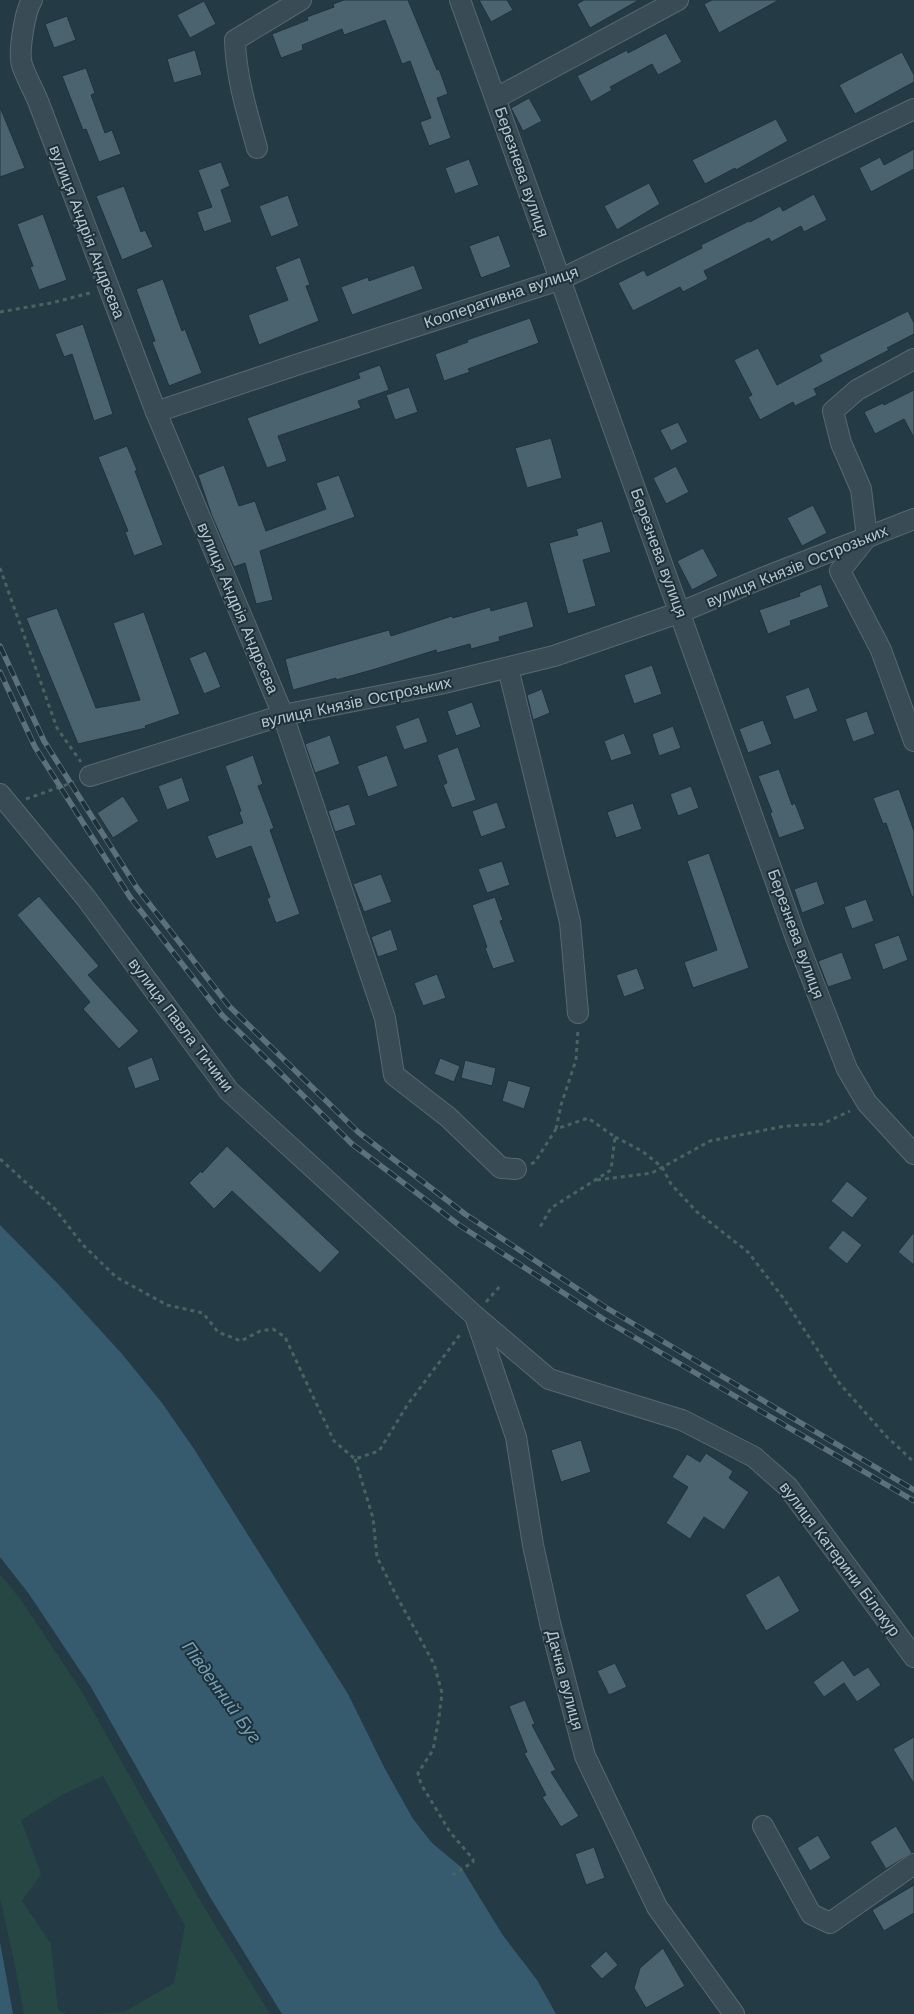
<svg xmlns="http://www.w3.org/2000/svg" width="914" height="2014" font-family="'Work Sans',sans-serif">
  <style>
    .green { fill: #264743 }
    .water { fill: #365b6e }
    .building { fill: #4b636e; stroke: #20323c }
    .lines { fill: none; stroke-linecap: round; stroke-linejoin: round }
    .minor-casing { stroke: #586872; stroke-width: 22 }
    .path { stroke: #476460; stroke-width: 3; stroke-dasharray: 4 4; stroke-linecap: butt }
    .minor { stroke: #394b55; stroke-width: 20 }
    .rail-casing { stroke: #5b717c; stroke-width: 5.5 }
    .rail { stroke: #1e303a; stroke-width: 4; stroke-dasharray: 11; stroke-linecap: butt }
    .labels { text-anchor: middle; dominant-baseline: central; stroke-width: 4; stroke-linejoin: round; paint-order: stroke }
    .street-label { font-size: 16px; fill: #b7c5ce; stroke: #1e303a }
    .water-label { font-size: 18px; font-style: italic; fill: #749fb4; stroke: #1e303a }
  </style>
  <rect width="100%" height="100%" fill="#243b46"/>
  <path class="green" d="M0 1574 21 1600 82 1692 201 1902 270 2014H92L124 2012 174 1983 185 1926 103 1776 64 1794 21 1820 41 1874 22 1901 51 1944 58 2010 66 2014H24L13 1956 0 1898Z"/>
  <g class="water">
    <path d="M0 1225 60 1286 122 1354 162 1403 194 1449 348 1694 385 1769 413 1819 432 1843 461 1867 502 1934 537 1980 556 2014H282L210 1897 91 1687 29 1594 0 1557Z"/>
    <path d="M0 1942 13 2014H0Z"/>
  </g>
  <g class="building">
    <path d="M344 0H408L437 70 439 69 448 94 437 98 451 138 429 146 420 122 431 118 410 61 402 64 385 20 344 35 342 29 302 45 303 50 281 58 272 34 308 20 307 17 334 7 333 4Z"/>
    <path d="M479 0H507L513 10 491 22Z"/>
    <path d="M584 0H639L590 28 577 4Z"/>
    <path d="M712 0H779L719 33 704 4Z"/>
    <path d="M204 1 216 24 190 38 177 15Z"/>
    <path d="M67 16 76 40 54 48 45 24Z"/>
    <path d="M666 33 682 62 658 75 652 64 610 87 612 90 591 102 577 76 627 50 628 53Z"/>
    <path d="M195 50 202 75 174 83 167 59Z"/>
    <path d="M902 52 914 75V82L855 114 839 85Z"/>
    <path d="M86 68 95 93 91 95 105 133 112 130 121 154 99 162 86 129 83 130 62 76Z"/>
    <path d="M529 98 542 121 523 131 511 108Z"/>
    <path d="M0 107 25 168 0 177Z"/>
    <path d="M776 119 788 141 736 170 735 168 705 184 692 160Z"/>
    <path d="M914 149V169L871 192 859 168 880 157 884 165Z"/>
    <path d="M469 159 479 185 455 194 445 168Z"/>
    <path d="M221 162 230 186 221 190 232 222 204 232 197 212 212 207 198 170Z"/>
    <path d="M649 183 660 204 617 230 604 206Z"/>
    <path d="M124 186 141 232 145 230 153 247 122 260 96 196Z"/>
    <path d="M814 194 827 220 804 232 801 226 771 242 769 238 704 271 708 279 683 292 680 287 633 311 618 283 644 270 647 276 702 248 701 245 749 221 750 222 780 206 783 211Z"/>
    <path d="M288 195 299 226 271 237 259 206Z"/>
    <path d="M43 214 67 280 39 290 30 267 33 266 17 224Z"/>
    <path d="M499 235 511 267 481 278 469 246Z"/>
    <path d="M300 257 310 285 306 286 319 321 259 345 248 315 288 300 275 267Z"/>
    <path d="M414 265 423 289 352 315 341 287 368 277 369 281Z"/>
    <path d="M163 279 182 331 185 329 202 373 169 386 152 342 155 341 136 289Z"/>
    <path d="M908 311 914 323V334L887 348 889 350 814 389 817 395 795 406 793 402 760 420 748 397 752 395 734 360 758 348 777 385 822 361 819 355Z"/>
    <path d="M530 318 539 343 468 369 470 372 444 381 435 354 468 342 467 340Z"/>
    <path d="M83 324 113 414 94 421 72 354 64 357 55 334Z"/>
    <path d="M380 365 389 390 358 401 361 408 278 436 287 461 267 468 247 418 360 378 358 373Z"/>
    <path d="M409 387 418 412 395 420 386 395Z"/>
    <path d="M914 390V438L904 419 875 434 864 412 883 403 884 405Z"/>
    <path d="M678 422 688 442 671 451 660 430Z"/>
    <path d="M551 438 562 478 527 488 515 448Z"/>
    <path d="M127 446 137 470 135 471 163 545 134 556 125 532 128 531 98 457Z"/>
    <path d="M224 465 239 506 255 501 266 531 326 509 316 483 339 475 355 517 260 551 273 600 256 604 245 563 234 567 212 516 198 475Z"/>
    <path d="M676 466 689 492 666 504 653 478Z"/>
    <path d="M813 505 827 533 802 546 787 518Z"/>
    <path d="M602 521 611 552 583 560 596 606 568 614 549 543 578 535 576 529Z"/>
    <path d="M703 548 718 576 692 590 677 561Z"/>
    <path d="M821 584 829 607 790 621 791 625 768 634 759 610 800 596 799 593Z"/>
    <path d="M527 601 534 627 499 637 500 641 471 649 470 644 437 653 436 650 372 670 336 680V678L293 690 285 659 389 630 391 636 452 616 453 618 490 607 491 611Z"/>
    <path d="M57 608 96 708 140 700 113 623 144 612 180 714 145 726 146 728 78 744 26 618Z"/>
    <path d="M206 651 221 687 204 694 189 658Z"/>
    <path d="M652 665 662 694 634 704 624 675Z"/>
    <path d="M809 687 818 711 794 720 785 696Z"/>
    <path d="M542 689 550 713 533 720 527 695Z"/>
    <path d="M472 702 481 727 456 736 447 711Z"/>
    <path d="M867 711 875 734 853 742 845 719Z"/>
    <path d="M419 717 428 742 404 750 395 726Z"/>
    <path d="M763 720 772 744 748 753 739 729Z"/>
    <path d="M673 726 681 748 659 756 652 734Z"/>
    <path d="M624 733 632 754 611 761 604 741Z"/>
    <path d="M330 735 340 764 315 773 305 744Z"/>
    <path d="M458 747 476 800 452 808 443 785 447 783 437 755Z"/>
    <path d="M253 755 263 784 258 786 274 828 270 830 300 914 276 923 267 899 270 897 251 846 216 859 207 836 243 823 239 812 241 811 225 766Z"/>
    <path d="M387 755 398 786 368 797 357 766Z"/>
    <path d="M779 769 792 805 795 803 805 829 779 838 770 813 772 812 758 776Z"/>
    <path d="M182 777 190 801 167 810 158 786Z"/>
    <path d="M691 786 699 808 678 816 670 794Z"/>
    <path d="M899 789 914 831V896L912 897 886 823 883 824 873 798Z"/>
    <path d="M123 796 139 821 113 838 97 813Z"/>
    <path d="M497 802 506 828 481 837 472 811Z"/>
    <path d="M633 803 642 829 616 838 607 812Z"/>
    <path d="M349 804 356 825 335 832 328 811Z"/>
    <path d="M709 853 749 968 693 988 684 962 717 950 687 861Z"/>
    <path d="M502 861 510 885 487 893 478 869Z"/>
    <path d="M381 874 392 902 364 912 353 884Z"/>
    <path d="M817 881 825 904 802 913 794 889Z"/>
    <path d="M39 896 99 966 88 975 139 1031 119 1049 83 1009 90 1002 17 915Z"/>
    <path d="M495 897 503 920 500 921 515 962 493 969 485 948 487 947 472 905Z"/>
    <path d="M866 899 874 921 852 929 844 907Z"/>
    <path d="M391 929 398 950 378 957 371 937Z"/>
    <path d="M899 935 908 960 883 970 874 944Z"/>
    <path d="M842 952 852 979 828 987 818 961Z"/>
    <path d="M637 968 645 989 624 997 616 975Z"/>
    <path d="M437 974 446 998 423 1006 414 983Z"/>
    <path d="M152 1057 160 1080 135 1089 127 1067Z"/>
    <path d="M440 1058 460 1066 454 1082 434 1074Z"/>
    <path d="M465 1060 496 1068 492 1086 461 1078Z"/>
    <path d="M508 1080 531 1087 524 1109 502 1101Z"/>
    <path d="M227 1146 340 1252 320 1273 232 1191 214 1209 189 1183 201 1171 202 1173Z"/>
    <path d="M847 1181 868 1198 852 1218 831 1201Z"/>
    <path d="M843 1230 862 1245 847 1264 828 1248Z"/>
    <path d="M914 1232V1265L898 1252Z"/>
    <path d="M581 1440 591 1472 561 1482 551 1450Z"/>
    <path d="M706 1453 733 1471 729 1478 749 1492 724 1530 704 1517 690 1539 666 1523 688 1487 672 1477 687 1454 700 1462Z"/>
    <path d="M779 1575 800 1611 766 1631 745 1595Z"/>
    <path d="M843 1660 854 1676 868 1667 881 1685 857 1702 844 1683 824 1697 813 1682Z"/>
    <path d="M615 1663 627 1687 609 1695 597 1671Z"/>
    <path d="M525 1700 535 1724 532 1725 556 1770 551 1772 579 1816 561 1827 542 1797 546 1795 524 1753 527 1752 509 1706Z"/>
    <path d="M914 1737V1784L893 1749Z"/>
    <path d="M896 1826 912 1853 886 1869 870 1842Z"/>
    <path d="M818 1835 831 1858 810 1871 797 1848Z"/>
    <path d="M594 1847 605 1878 586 1885 575 1854Z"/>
    <path d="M914 1885V1913L884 1931 872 1910Z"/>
    <path d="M663 1948 685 1986 646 2008 634 1988 640 1968Z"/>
    <path d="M606 1951 618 1965 602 1979 590 1966Z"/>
  </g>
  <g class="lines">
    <defs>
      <g id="minor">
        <path d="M32 0C25 11 18 52 22 65 26 77 33 89 38 101L156 412 283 715 385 1018 394 1075 448 1117 501 1168 516 1169"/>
        <path d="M460 0 796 938 847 1069 867 1103 914 1154"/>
        <path d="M496 98 678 0"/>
        <path d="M257 148C247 112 236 77 235 40L301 0"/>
        <path d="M156 412 296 365 559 280 914 109"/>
        <path d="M867 537 840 571 881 650 914 741"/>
        <path d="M867 537 861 489 841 443 833 411 857 390 914 359"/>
        <path d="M508 668 570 922 578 1013"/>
        <path d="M90 776 283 715 440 684 554 656 681 612 765 577 914 519"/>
        <path d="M0 794 86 898 229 1091 474 1315 549 1379 682 1420 754 1457 788 1487 914 1657"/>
        <path d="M475 1316 516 1437 533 1545 550 1623 585 1756 657 1907 734 2014"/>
        <path d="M763 1826 811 1914 830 1923 914 1864"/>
      </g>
    </defs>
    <use href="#minor" class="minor-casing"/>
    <g class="path">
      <path d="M0 312 51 303 94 292"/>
      <path d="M0 568 57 728 81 762"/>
      <path d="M26 799 74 782"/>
      <path d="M556 1129 561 1105 576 1060 578 1029"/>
      <path d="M615 1137 642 1151 662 1167 671 1184 697 1212 748 1252 784 1299 840 1384 887 1437 914 1462"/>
      <path d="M0 1159 55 1209 83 1245 116 1277 167 1305 203 1313 218 1332 241 1341 260 1331 273 1329 285 1337 334 1441 355 1459 379 1451 408 1404 462 1332"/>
      <path d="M531 1164 535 1162 556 1129 588 1118 615 1137 611 1170 551 1208 540 1227"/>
      <path d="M597 1180 652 1173 710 1141 785 1126 822 1124 850 1111"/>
      <path d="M486 1302 501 1285"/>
      <path d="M355 1459 373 1518 377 1557 396 1595 434 1664 442 1693 439 1717 433 1750 418 1773 421 1784 450 1832 473 1859V1862L451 1876"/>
    </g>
    <use href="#minor" class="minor"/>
    <defs>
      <g id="rail">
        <path d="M0 646 44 741 137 888 229 1006 358 1132 465 1214 605 1307 914 1490"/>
        <path d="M0 672 35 747 130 897 222 1015 352 1144 459 1225 605 1320 914 1501"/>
      </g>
    </defs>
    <use href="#rail" class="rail-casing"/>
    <use href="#rail" class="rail"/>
  </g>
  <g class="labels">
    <g class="street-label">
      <text transform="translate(522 172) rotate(71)">Березнева вулиця</text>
      <text transform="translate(87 232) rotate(69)">вулиця Андрія Андрєєва</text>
      <text transform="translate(501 297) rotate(-19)">Кооперативна вулиця</text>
      <text transform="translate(659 553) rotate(70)">Березнева вулиця</text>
      <text transform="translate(797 566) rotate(-22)">вулиця Князів Острозьких</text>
      <text transform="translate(238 608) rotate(67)">вулиця Андрія Андрєєва</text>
      <text transform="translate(356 702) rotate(-12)">вулиця Князів Острозьких</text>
      <text transform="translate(796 934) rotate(70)">Березнева вулиця</text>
      <text transform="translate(181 1025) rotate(53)">вулиця Павла Тичини</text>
      <text transform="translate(840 1559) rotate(53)">вулиця Катерини Білокур</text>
      <text transform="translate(565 1680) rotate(75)">Дачна вулиця</text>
    </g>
    <g class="water-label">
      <text transform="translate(222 1692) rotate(54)">Південний Буг</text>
    </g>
  </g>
</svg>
